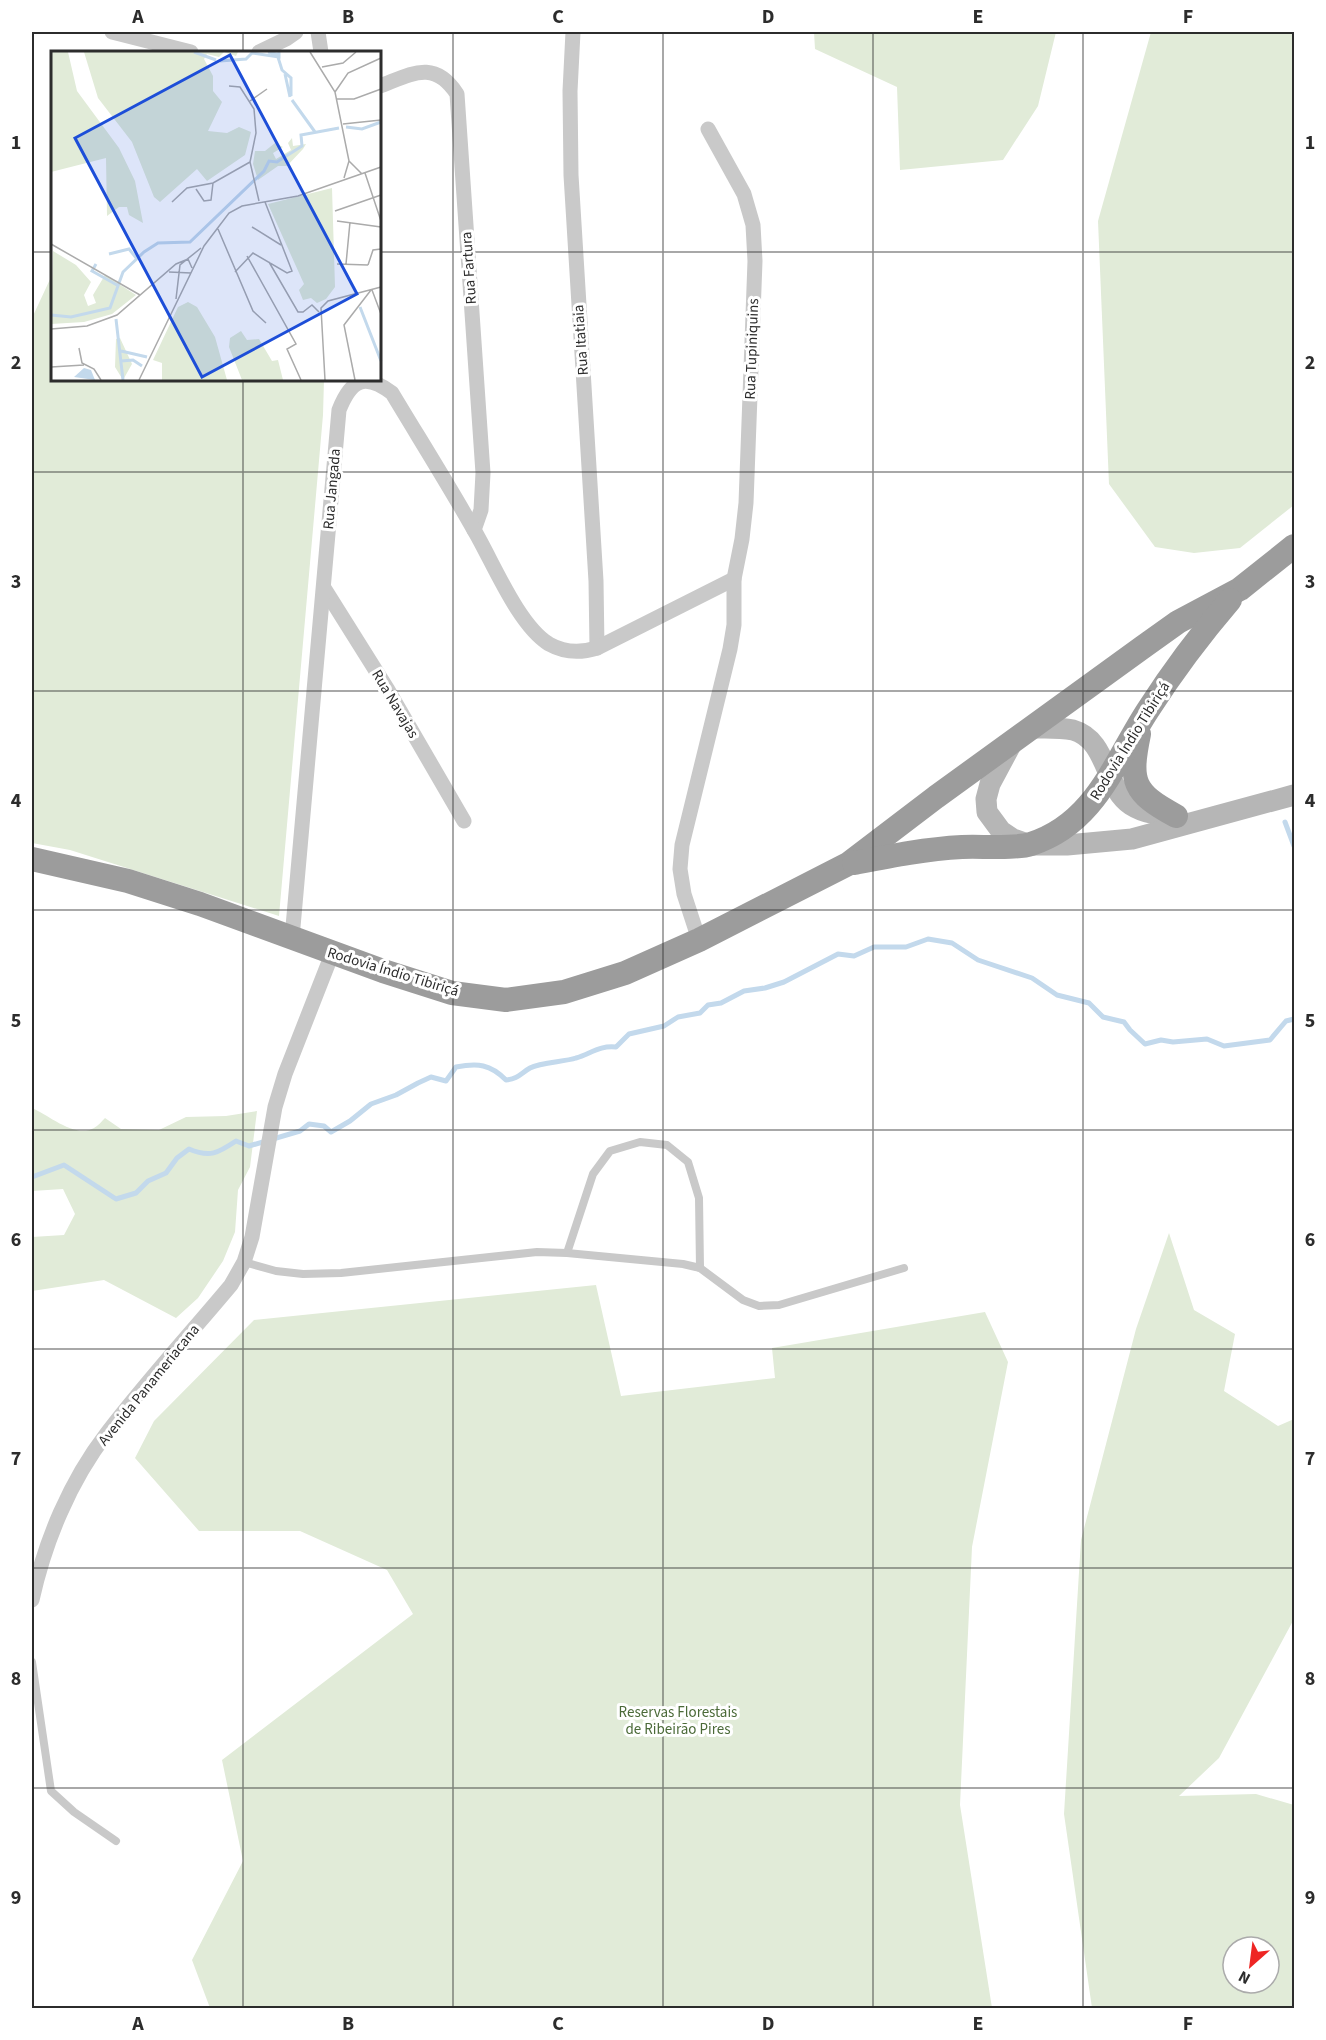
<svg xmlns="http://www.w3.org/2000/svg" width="1326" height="2040" font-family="'Source Sans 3',sans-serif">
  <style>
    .green { fill: #e1ebd8; fill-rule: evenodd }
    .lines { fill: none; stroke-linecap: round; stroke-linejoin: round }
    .stream { stroke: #c3d9ec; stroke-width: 5 }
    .service { stroke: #c9c9c9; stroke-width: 8 }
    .minor { stroke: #c9c9c9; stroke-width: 15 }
    .secondary { stroke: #b6b6b6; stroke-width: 21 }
    .trunk { stroke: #9c9c9c; stroke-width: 24 }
    .grid { fill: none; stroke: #2c2c2c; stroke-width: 1.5; stroke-opacity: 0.55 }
    .labels { text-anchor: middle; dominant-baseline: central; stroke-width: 6; stroke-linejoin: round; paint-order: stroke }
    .street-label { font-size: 15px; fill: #2c2c2c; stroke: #fff }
    .park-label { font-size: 15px; fill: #4b6a38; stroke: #fff }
    .inset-river { fill: none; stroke: #c3d9ec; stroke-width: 3 }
    .inset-road { fill: none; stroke: #ababab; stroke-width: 1.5 }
    .view { fill: #1d4ed8; fill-opacity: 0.15; stroke: #1d4ed8; stroke-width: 3 }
    .inset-edge { fill: none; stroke: #2c2c2c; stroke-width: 3 }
    .neatline { fill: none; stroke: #2c2c2c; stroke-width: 2 }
    .grid-label { font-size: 20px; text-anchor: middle; font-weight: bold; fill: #2c2c2c }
  </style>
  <rect width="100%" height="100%" fill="#fff"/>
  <g class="green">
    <path d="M814 32H1056L1038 106 1003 160 900 170 897 87 815 49Z"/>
    <path d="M1151 32H1294V505L1240 548 1194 553 1155 547 1109 484 1098 221Z"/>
    <path d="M52 275V380H324L323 415 279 916 70 850 32 843V318Z"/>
    <path d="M32 1108C49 1115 75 1139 94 1128 98 1126 102 1121 105 1118L121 1129 159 1130 186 1117 226 1116 257 1111 250 1167 238 1190 235 1232 223 1261 198 1298 176 1318 104 1280 32 1291V1237L64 1235 75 1214 63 1189 32 1191Z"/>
    <path d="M1169 1233 1194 1310 1235 1334 1224 1391 1278 1426 1294 1419V1619L1219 1758 1179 1796 1256 1794 1294 1805V2008H1092L1064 1814 1081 1540 1136 1329ZM1233 1947H1269V1983H1233Z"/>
    <path d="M596 1285 621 1396 775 1378 772 1348 985 1312 1008 1362 972 1547 960 1805 992 2008H210L192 1960 243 1861 222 1760 413 1614 387 1570 300 1531H199L135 1458 154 1421 254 1320Z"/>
  </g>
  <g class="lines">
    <g class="stream">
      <path d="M1285 822 1294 846"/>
      <path d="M32 1177 64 1165 116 1199 136 1193 148 1181 166 1173 177 1158 189 1149C210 1158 218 1153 236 1141L249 1146 300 1131 309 1124 324 1126 331 1132 350 1121 371 1104 396 1095 418 1083 431 1077 446 1081 456 1067C478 1063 490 1064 506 1080 518 1079 521 1073 530 1068 541 1062 564 1062 576 1058 590 1054 600 1045 616 1047L629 1034 664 1026 678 1017 700 1013 708 1005 721 1003 744 991 765 988 784 982 838 954 854 956 874 947H906L928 939 952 943 978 960 1032 978 1057 995 1089 1003 1103 1017 1124 1022 1130 1030 1145 1044 1161 1040 1173 1042 1207 1039 1224 1046 1270 1040 1286 1021 1294 1019"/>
    </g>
    <g class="service">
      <path d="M567 1253 593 1174 610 1151 640 1142 667 1145 688 1162 699 1198 700 1268"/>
      <path d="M244 1262 276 1271 303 1274 341 1273 537 1252 567 1253 683 1264 700 1268 743 1300 759 1306 779 1305 904 1268"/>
      <path d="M32 1662 51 1791 74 1812 116 1841"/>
    </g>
    <g class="minor">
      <path d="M112 32 191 52"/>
      <path d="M318 32 321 52"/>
      <path d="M573 32 570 91 571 175 596 581 597 648"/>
      <path d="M259 52 286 39 296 32"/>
      <path d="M380 86C412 74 434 59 457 94L483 473 481 510 474 530"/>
      <path d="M324 588 388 690 464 821"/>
      <path d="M292 938 339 410C351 380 364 372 392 393 419 438 448 484 474 530 493 562 518 625 549 644 565 653 581 653 597 648L734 579"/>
      <path d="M699 940 684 894 680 869 682 845 730 649 734 625V579L742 539 746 503 755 261 753 225 744 194 708 129"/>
      <path d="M32 1600C45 1541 70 1481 107 1433 146 1382 190 1334 231 1285L244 1262 252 1237 275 1107 285 1074 332 954"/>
    </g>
    <g class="secondary">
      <path d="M1031 728C1045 728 1059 727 1073 730 1108 740 1104 787 1131 805 1145 814 1160 815 1176 816"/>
      <path d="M1013 741 990 784 986 799 987 812 1001 831 1013 839 1030 845H1067L1132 839 1294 795"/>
    </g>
    <g class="trunk">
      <path d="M1139 734C1129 782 1133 793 1176 816"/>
      <path d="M32 859 128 881 200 904 383 971 452 993 506 1000 564 992 625 973 699 940 848 864 936 797 1143 647 1178 622 1240 589 1294 546"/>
      <path d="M854 863C890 856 925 849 962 847 979 846 1016 849 1031 844 1096 823 1114 762 1148 710 1173 671 1200 635 1230 600"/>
    </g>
  </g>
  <path class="grid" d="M243 32V52M453 32V2008M663 32V2008M873 32V2008M1083 32V2008M32 252H52M380 252H1294M243 380V2008M32 472H1294M32 691H1294M32 910H1294M32 1130H1294M32 1349H1294M32 1568H1294M32 1788H1294"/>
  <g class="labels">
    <g class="street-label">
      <text transform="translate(469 268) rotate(-94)">Rua Fartura</text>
      <text transform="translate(581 340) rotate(-94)">Rua Itatiaia</text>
      <text transform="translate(752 349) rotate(-88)">Rua Tupiniquins</text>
      <text transform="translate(332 489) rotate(-85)">Rua Jangada</text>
      <text transform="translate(395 704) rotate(59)">Rua Navajas</text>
      <text transform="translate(1130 741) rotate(-58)">Rodovia Índio Tibiriçá</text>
      <text transform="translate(393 972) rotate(17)">Rodovia Índio Tibiriçá</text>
      <text transform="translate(149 1385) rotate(-51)">Avenida Panameriacana</text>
    </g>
    <g class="park-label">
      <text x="678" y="1712">Reservas Florestais<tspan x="678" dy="17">de Ribeirão Pires</tspan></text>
    </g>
  </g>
  <g transform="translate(51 51)">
    <rect width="330" height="330" fill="#fff"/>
    <path d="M0 1H17L26 40 68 97 84 130 92 172 78 164 76 156H68L56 165 55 107 0 121ZM33 1H187L185 5 173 1 168 6 156 3 153 8 162 25V40L171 51 157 80 176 82 188 76 200 81 194 104 156 130 146 118 109 151 103 146 81 91 47 47ZM241 87 242 95 255 93 252 98 236 115H227L207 129 202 113 204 100H214L224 92 232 96 222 102 225 108 240 99 237 92ZM281 137 284 236 275 248 266 252 260 247 252 249 248 239 253 233 217 153ZM2 200 25 214 40 231 33 244 37 255 45 252 42 244 54 224 85 244 61 263 33 271 0 273ZM137 251 146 256 164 286 176 329H111V312L102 309 127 256ZM190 280 196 289 208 288 221 310 227 309 232 329H191L178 296 179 287ZM69 287 81 313 72 329 64 316 65 288Z" fill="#e1ebd8"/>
    <path d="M33 317 40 319 44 329 23 326Z" fill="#c3d9ec"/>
    <path class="inset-river" d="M143 1 165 9M217 1 226 3 231 19 240 27V45M169 10 195 8 201 2 228 6V1M234 23 239 46M241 49 264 81M295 76 311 78 330 71M58 203 78 198 86 208M45 213 41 220 66 234M309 256 330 310M0 264 20 266 59 257 72 221 93 201 107 192 139 191 213 120 218 110 226 111 251 95 250 84 288 77M65 268 72 329M70 300 96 306M70 310 82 309 91 315"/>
    <path class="inset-road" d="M259 1 284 41 298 110 293 127M271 16 292 12 305 1M178 35 189 36 203 58 205 82 199 111 208 150M284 41 297 22 330 7M285 48H303L330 38M199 50 216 38M292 73 330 69M298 110 311 123M314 122 330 170M145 138 153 150 160 149 162 132M121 151 136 137 162 132 199 111M284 160 330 144M286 170 330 176M201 176 230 194M167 178 202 260 215 272M0 193 89 244M196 205 245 293 236 298 250 329M218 211 247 261H252L261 254 268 261M286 213 317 214M295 213 299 171M317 214 322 199 330 198M118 221 140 222M184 221 202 202 236 222 241 220 214 151M321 239 330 263M125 248 129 214 150 197M0 278 36 275 66 264 125 213 137 208 141 217M28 297 31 312 43 318 50 329M0 316 33 314M88 329 153 195 178 162 191 155 247 145 330 116M274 329 270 257 277 250 330 236M304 329 293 274 320 239"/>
    <path class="view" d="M179 4 306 243 151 326 24 87Z"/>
    <rect width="330" height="330" class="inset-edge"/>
  </g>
  <rect width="1326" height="2040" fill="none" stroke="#ffffff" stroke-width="66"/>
  <g transform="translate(1251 1965) rotate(208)"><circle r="28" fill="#ffffff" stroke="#ababab" stroke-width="1.5"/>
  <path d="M0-4.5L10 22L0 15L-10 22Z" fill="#ee2624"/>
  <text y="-9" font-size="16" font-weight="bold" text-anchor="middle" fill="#2c2c2c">N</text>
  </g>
  <rect x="33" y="33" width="1260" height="1974" class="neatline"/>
  <g class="grid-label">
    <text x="138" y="23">A</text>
    <text x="348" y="23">B</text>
    <text x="558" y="23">C</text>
    <text x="768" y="23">D</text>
    <text x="978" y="23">E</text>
    <text x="1188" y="23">F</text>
    <text x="16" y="149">1</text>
    <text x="1310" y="149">1</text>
    <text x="16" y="369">2</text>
    <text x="1310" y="369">2</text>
    <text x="16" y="588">3</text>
    <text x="1310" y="588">3</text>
    <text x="16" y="807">4</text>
    <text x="1310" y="807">4</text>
    <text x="16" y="1027">5</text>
    <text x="1310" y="1027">5</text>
    <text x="16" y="1246">6</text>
    <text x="1310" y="1246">6</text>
    <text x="16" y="1465">7</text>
    <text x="1310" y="1465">7</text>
    <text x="16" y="1685">8</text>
    <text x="1310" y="1685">8</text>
    <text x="16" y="1904">9</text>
    <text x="1310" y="1904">9</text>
    <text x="138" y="2030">A</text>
    <text x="348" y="2030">B</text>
    <text x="558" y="2030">C</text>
    <text x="768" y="2030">D</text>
    <text x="978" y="2030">E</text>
    <text x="1188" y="2030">F</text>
  </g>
</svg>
